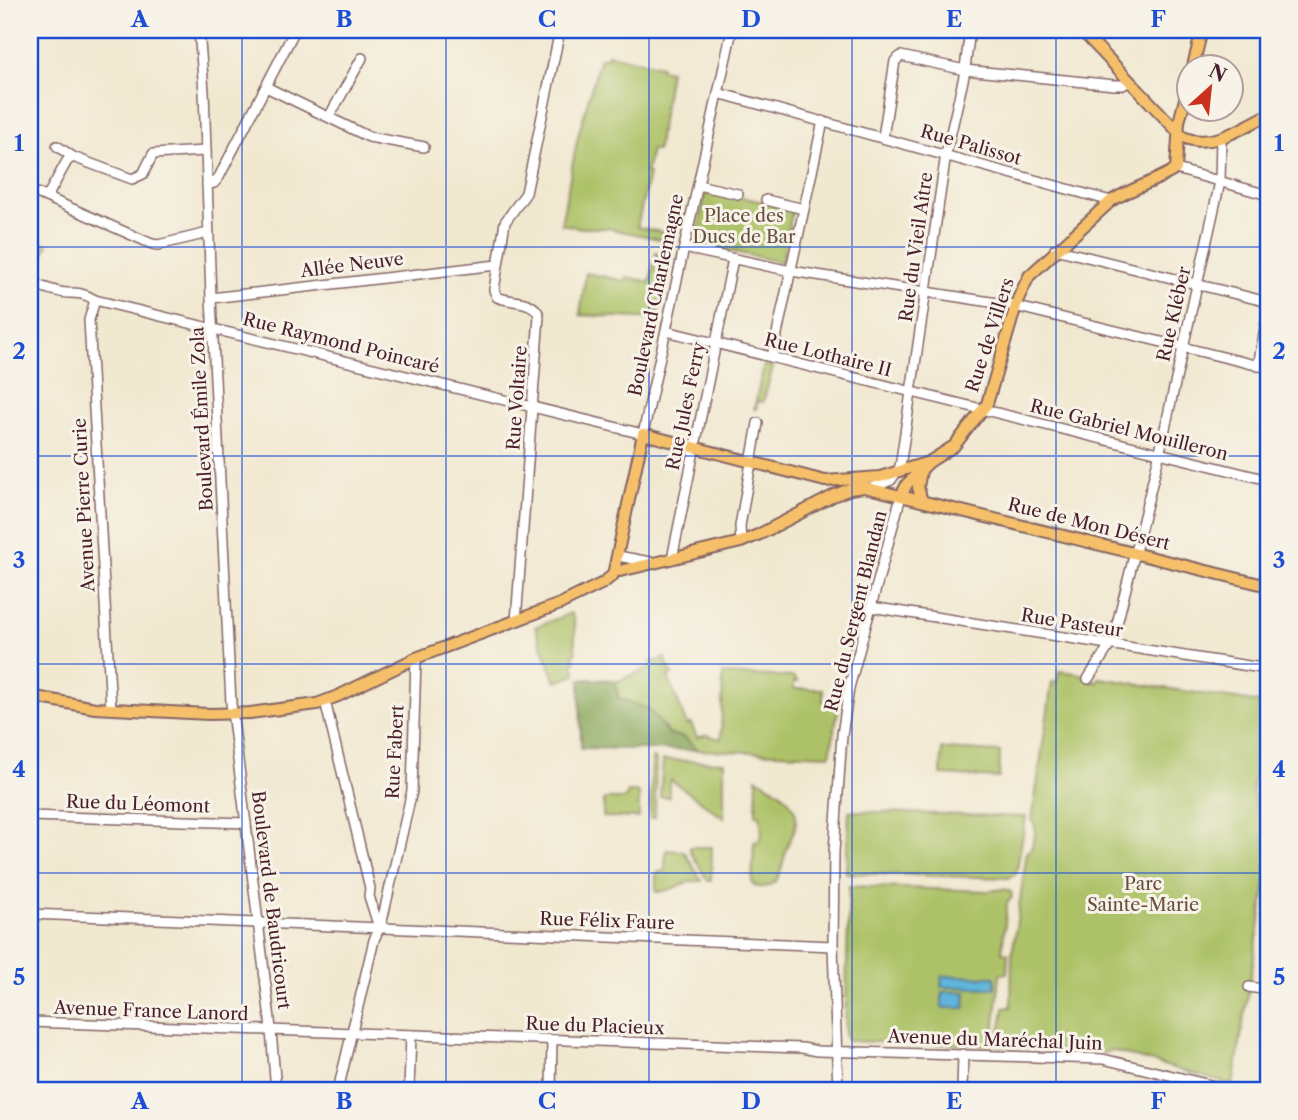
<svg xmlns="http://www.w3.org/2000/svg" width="1298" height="1120" font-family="'Libre Caslon Text',serif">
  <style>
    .green { fill: #adc267; stroke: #7c7049; stroke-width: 2 }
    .forest { fill: #8aa85c; stroke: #6a6444; stroke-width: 2 }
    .water { fill: #5eb5db; stroke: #546a83; stroke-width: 2 }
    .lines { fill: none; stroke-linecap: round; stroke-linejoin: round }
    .minor-casing { stroke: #846565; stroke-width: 12 }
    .major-casing { stroke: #846565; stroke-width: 14 }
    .minor { stroke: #fff; stroke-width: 9 }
    .major { stroke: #f6c06b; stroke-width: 10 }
    .grid { fill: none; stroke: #1d4ed8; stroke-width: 2; stroke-opacity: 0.55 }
    .labels { text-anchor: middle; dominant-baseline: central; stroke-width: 6; stroke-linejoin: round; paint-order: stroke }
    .street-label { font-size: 18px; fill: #4a1f2b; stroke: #f7f3e8 }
    .park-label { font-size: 18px; fill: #68503d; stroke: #f7f3e8 }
    .neatline { fill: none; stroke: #1d4ed8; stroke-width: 2.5 }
    .grid-label { font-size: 23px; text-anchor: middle; font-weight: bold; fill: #1d4ed8 }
  </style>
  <rect width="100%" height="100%" fill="#f7f3e8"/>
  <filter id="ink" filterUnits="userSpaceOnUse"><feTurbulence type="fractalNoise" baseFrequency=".0143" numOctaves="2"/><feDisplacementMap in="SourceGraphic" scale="14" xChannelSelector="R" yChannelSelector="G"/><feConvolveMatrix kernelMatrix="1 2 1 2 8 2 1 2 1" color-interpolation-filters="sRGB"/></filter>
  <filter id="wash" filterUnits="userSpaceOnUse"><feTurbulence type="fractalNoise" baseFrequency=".00686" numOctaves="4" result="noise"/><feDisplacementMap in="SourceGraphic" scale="28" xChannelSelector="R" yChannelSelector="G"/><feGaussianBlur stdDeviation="1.57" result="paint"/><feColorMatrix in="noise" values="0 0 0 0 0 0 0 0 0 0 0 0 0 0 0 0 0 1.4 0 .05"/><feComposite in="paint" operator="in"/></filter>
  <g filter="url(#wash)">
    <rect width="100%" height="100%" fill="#f1e8d0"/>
    <g class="green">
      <path d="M608 54 661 66 660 69 670 71 657 151 651 150 646 173 649 174 637 227 676 235 674 242 607 228H581L561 224 578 136 600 58H607Z"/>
      <path d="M706 190 793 208 782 262 695 244Z"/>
      <path d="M34 239 48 245 37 271 30 268V249Z"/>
      <path d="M656 253 672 256 657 319 580 315 586 273 626 281 627 277 650 282Z"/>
      <path d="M764 365 773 367 763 402 758 401 756 409H754Z"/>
      <path d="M571 613C579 629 572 639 576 653L573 655 576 662 573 664 576 675 556 682 535 627Z"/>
      <path d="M665 658 672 675 668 677 687 725 691 723 697 738 706 735 721 739 723 674 794 677 798 682H794V689H823V701L829 702V699H840L830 755 698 750 685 738 669 734 648 709 618 698 615 682 652 667 651 663Z"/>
      <path d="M1059 671 1081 674 1098 683 1099 678 1268 704V764L1256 769 1252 786 1255 804 1260 809 1268 810V872L1233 1085 1110 1050 1106 1053 998 1046 1004 1008 1011 1007 1012 955 1027 852 1031 849C1034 840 1038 828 1032 820L1052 682 1057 683Z"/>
      <path d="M942 749 1000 752 999 778 941 775Z"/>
      <path d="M652 758 656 760 655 818H650Z"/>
      <path d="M663 760 724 762V818L671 780 669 782V797H660Z"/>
      <path d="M757 778C770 786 788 794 794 809 801 825 790 836 786 851 781 868 780 892 755 886L752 883 754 842 759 841 762 833 760 815H756Z"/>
      <path d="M628 792H639V818L603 817 604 799H625Z"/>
      <path d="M849 811 1026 817 1016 874 1009 878 846 873Z"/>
      <path d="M690 847H712L711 881H708L690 851Z"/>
      <path d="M666 850 684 851 702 881C683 880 675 891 656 892V875L658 872 665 871Z"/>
      <path d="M849 886 987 891 1004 889 1011 892 1012 897 1007 903 1002 952 1008 953 1007 973 1000 974 993 1046 849 1041 845 1037Z"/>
    </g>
    <path class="forest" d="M580 679 614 680 618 698 648 709 669 734 685 738 698 750 581 748Z"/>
    <g class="water">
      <path d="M942 976 995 977V988L941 987Z"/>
      <path d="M942 992H966L965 1008H942Z"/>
    </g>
  </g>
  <g filter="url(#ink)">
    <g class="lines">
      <defs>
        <g id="minor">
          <path d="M199 30 204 91 211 298 231 703 270 1019 276 1090"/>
          <path d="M266 87 369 137 424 147"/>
          <path d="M718 93 1111 201"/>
          <path d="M329 117 362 58"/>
          <path d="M883 137 895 61 901 56 965 70 1114 85H1123L1128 81"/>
          <path d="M57 146 73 157 132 179 143 174 153 154 205 151"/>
          <path d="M1176 169 1268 195"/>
          <path d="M207 185 214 183 219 177 295 30"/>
          <path d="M698 185 738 194"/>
          <path d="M30 190 152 244 158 245 208 233"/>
          <path d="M47 197 67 161 73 157"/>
          <path d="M766 200 804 209"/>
          <path d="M684 248 791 271 1010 305 1268 368"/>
          <path d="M1055 249 1268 302"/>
          <path d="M30 283C42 286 56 293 69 293 79 293 86 294 95 300L643 434 732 30"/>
          <path d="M211 298 497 265"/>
          <path d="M95 300 89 320 111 709"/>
          <path d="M666 331 1268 480"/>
          <path d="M772 357 823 121"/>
          <path d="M1258 366 1268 313"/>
          <path d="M871 488 891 480 900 467 946 154 964 76 970 30"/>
          <path d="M741 542 740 526 758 423"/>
          <path d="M618 556 650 562"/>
          <path d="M672 559 733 259"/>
          <path d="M871 607 1268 669"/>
          <path d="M516 621 539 316C535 299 510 303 497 297L494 290 505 222 526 193 560 30"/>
          <path d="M1088 679 1113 640 1158 460 1220 182 1221 137"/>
          <path d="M325 701 370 888 369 896 379 928"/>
          <path d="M30 816 246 823"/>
          <path d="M30 914 833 946"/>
          <path d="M1249 987 1268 990"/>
          <path d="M30 1022 802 1048 817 1051 1103 1059 1231 1090"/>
          <path d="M338 1090 374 940 382 921 412 791 416 658"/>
          <path d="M409 1090 411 1035"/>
          <path d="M551 1090 552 1041"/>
          <path d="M838 1090 833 946 834 852 842 735 849 688 901 496"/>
          <path d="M962 1090 963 1054"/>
        </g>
        <g id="major">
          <path d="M1081 30 1183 137C1212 150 1243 127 1268 115"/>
          <path d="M1193 66 1202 30"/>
          <path d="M921 471 918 487 922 501"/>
          <path d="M901 496 907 484 929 462 954 446 987 404 1018 299 1029 276 1111 201C1132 188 1155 182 1176 169L1179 122 1190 80"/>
          <path d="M615 568 620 571 637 567 741 542 760 534 835 495 850 489 864 487 1268 586"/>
          <path d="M30 696 95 708 208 714 250 713 317 704 338 696 416 658 560 604 603 583 613 575 643 434 825 481 880 477 929 462"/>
        </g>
      </defs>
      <use href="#minor" class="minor-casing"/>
      <use href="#major" class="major-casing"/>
      <use href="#minor" class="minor"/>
      <use href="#major" class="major"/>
    </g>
  </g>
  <path class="grid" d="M242 30V1090M446 30V1090M649 30V1090M852 30V1090M1056 30V1090M30 247H1268M30 456H1268M30 664H1268M30 873H1268"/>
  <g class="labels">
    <g class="street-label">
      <text transform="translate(971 145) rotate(16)">Rue Palissot</text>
      <text transform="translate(916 247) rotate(-82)">Rue du Vieil Aître</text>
      <text transform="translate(352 265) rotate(-7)">Allée Neuve</text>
      <text transform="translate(656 295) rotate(-78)">Boulevard Charlemagne</text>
      <text transform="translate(1174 314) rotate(-77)">Rue Kléber</text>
      <text transform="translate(990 335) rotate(-72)">Rue de Villers</text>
      <text transform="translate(341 343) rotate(14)">Rue Raymond Poincaré</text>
      <text transform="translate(828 355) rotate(14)">Rue Lothaire II</text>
      <text transform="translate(517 398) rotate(-86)">Rue Voltaire</text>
      <text transform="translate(686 406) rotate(-78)">Rue Jules Ferry</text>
      <text transform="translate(202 419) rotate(-93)">Boulevard Émile Zola</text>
      <text transform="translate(1129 430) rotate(14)">Rue Gabriel Mouilleron</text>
      <text transform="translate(84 505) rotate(-93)">Avenue Pierre Curie</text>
      <text transform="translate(1089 524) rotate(14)">Rue de Mon Désert</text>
      <text transform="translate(856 611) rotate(-76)">Rue du Sergent Blandan</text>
      <text transform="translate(1072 623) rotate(9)">Rue Pasteur</text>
      <text transform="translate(395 752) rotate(-87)">Rue Fabert</text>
      <text transform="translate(138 804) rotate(2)">Rue du Léomont</text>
      <text transform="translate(271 900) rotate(83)">Boulevard de Baudricourt</text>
      <text transform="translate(607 921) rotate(2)">Rue Félix Faure</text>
      <text transform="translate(151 1011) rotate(2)">Avenue France Lanord</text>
      <text transform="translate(595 1026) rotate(2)">Rue du Placieux</text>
      <text transform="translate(995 1040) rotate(2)">Avenue du Maréchal Juin</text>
    </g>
    <g class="park-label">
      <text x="744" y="216">Place des<tspan x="744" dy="21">Ducs de Bar</tspan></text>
      <text x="1143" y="884">Parc<tspan x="1143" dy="21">Sainte-Marie</tspan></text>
    </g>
  </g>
  <rect width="1298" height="1120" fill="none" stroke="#f7f3e8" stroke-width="77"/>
  <g transform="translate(1210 88) rotate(27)"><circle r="33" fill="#f7f3e8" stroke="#b29e9c" stroke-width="2"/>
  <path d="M0-5L12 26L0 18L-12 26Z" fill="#c8321e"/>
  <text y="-10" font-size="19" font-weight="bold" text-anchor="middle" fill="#4a1f2b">N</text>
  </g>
  <rect x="38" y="38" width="1222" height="1044" class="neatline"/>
  <g class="grid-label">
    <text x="140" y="27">A</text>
    <text x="344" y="27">B</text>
    <text x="547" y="27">C</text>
    <text x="751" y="27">D</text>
    <text x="954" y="27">E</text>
    <text x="1158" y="27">F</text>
    <text x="19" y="151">1</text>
    <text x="1279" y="151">1</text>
    <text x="19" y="359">2</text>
    <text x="1279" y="359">2</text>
    <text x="19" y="568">3</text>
    <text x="1279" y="568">3</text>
    <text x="19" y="777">4</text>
    <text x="1279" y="777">4</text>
    <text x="19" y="985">5</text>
    <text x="1279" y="985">5</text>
    <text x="140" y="1109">A</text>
    <text x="344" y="1109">B</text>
    <text x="547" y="1109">C</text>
    <text x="751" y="1109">D</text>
    <text x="954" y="1109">E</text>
    <text x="1158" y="1109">F</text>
  </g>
</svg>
